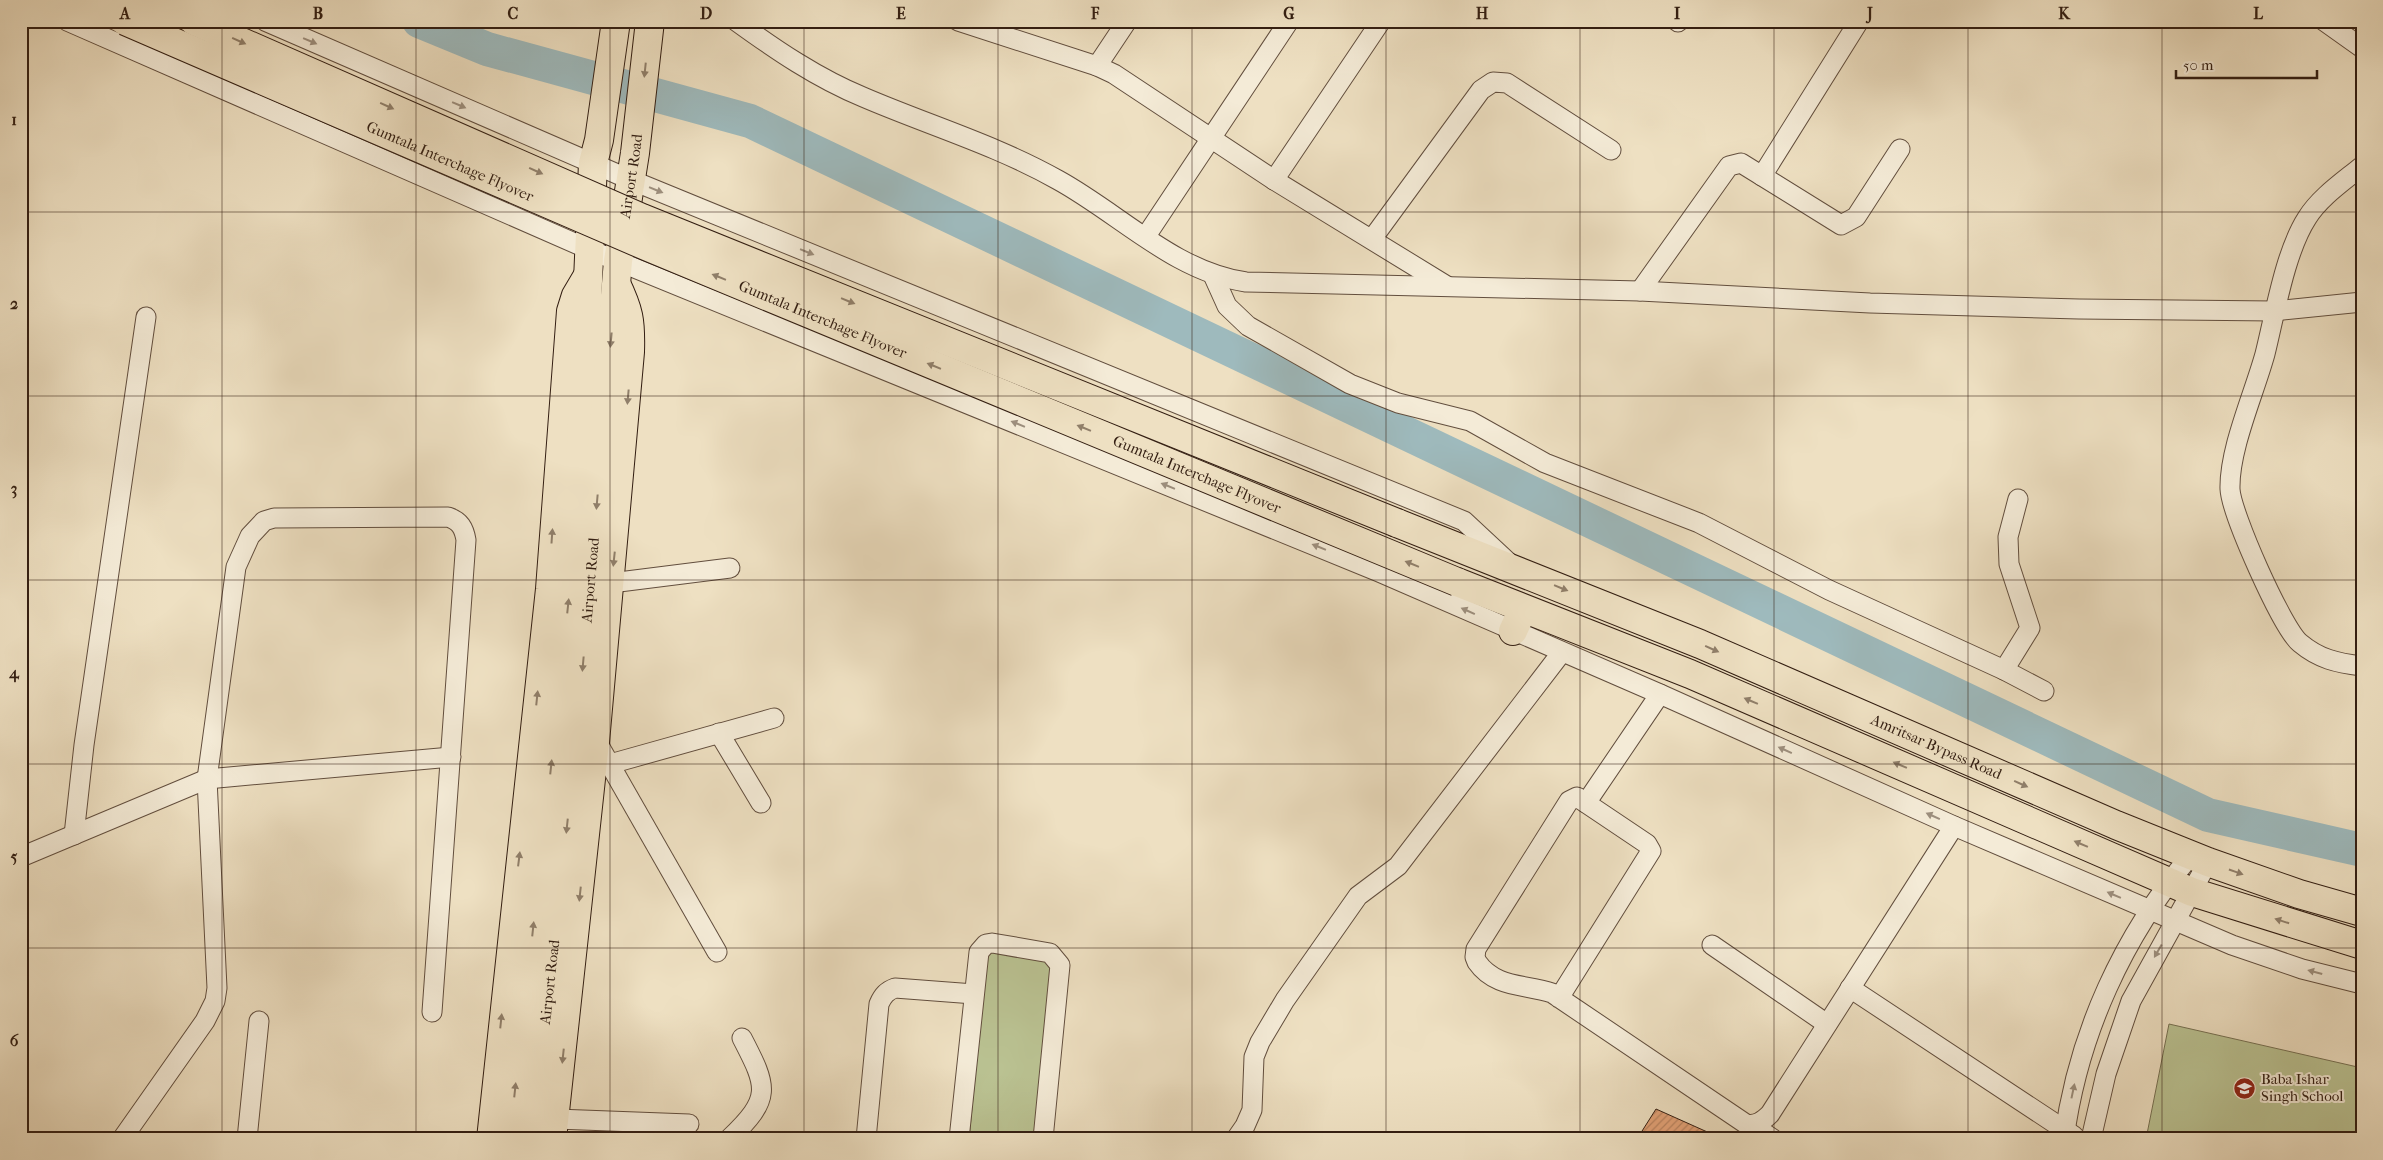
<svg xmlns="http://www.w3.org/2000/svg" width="2383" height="1160" font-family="'IM FELL French Canon',serif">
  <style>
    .green { fill: #bac292; stroke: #767052 }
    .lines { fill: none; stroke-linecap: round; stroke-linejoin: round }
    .river { stroke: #9ebabd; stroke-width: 34 }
    .building { fill: url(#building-hatch); stroke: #331e12 }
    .minor-casing { stroke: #624e3e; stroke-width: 21 }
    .major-casing { stroke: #331e12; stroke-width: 26 }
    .highway-casing { stroke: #331e12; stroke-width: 30 }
    .minor { stroke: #f4ebd7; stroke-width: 19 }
    .major { stroke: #eee0c2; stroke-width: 24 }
    .highway { stroke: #eee0c2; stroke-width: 28 }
    .highway-bridge-casing { stroke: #331e12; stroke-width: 30; stroke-linecap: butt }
    .highway-bridge { stroke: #eee0c2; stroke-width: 28 }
    .oneway { fill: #907f6a }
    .oneway2 { fill: #9d8f7e }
    .grid { fill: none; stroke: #331e12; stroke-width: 1; stroke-opacity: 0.55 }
    .labels { text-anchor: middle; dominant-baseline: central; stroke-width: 4; stroke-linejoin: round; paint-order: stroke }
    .street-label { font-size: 15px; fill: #331e12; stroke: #f4ebd7 }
    .poi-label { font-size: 15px; fill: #331e12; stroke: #f4ebd7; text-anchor: start }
    .neatline { fill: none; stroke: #331e12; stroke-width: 2 }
    .grid-label { font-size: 16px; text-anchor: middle; font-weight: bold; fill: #331e12 }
  </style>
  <defs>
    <pattern id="building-hatch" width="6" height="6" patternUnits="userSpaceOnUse" patternTransform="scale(1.25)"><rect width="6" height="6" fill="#e2a176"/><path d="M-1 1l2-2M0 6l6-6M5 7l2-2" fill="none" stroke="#b8835f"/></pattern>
  </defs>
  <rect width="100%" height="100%" fill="#eee0c2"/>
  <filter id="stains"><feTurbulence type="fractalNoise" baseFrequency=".004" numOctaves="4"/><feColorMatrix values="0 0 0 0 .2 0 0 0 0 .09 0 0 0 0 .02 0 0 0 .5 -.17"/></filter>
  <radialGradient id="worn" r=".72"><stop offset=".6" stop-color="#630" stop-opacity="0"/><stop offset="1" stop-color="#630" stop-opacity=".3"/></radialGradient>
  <g class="green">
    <path d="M988 944 1056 958 1039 1139H969Z"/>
    <path d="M2169 1024 2362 1068V1139H2146Z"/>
  </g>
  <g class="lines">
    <path class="river" d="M419 21 487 49 750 121 2208 815 2362 850"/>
  </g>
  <path class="building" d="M1656 1109 1723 1139H1637Z"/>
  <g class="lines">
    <defs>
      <g id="minor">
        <path d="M67 21 588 249 1379 572 1660 694 1954 826 2176 921 2232 945 2302 969 2362 984"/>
        <path d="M265 21 631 180 1464 521 1508 562"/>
        <path d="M736 21C776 50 817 78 863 97 928 125 996 145 1058 180 1120 214 1175 272 1246 282L1640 291 1870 303 2079 309 2274 311 2362 302"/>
        <path d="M958 21 1097 66 1114 74 1274 180 1447 286"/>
        <path d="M1677 21 1678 22"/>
        <path d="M2324 21 2362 48"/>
        <path d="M1097 66 1127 21"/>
        <path d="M2362 166C2344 181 2320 197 2307 218 2285 252 2275 314 2265 354 2254 394 2229 449 2230 489 2231 513 2282 628 2300 643 2319 659 2337 663 2362 666"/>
        <path d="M1762 176 1859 21"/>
        <path d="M1274 180 1381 21"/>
        <path d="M1146 236 1289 21"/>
        <path d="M1372 239 1481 90 1493 82 1507 83 1611 150"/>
        <path d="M1213 275 1227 306 1248 326 1350 384 1398 403 1470 421 1545 463 1699 523 1829 590 2004 670 2044 691"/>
        <path d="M1640 291 1729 166 1741 163 1841 225 1856 217 1900 149"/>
        <path d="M611 583 730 568"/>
        <path d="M2004 670 2030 628 2009 564 2008 537 2018 499"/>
        <path d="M719 733 761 803"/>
        <path d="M597 742 717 952"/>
        <path d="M610 764 774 718"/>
        <path d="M1586 803 1660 694"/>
        <path d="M74 835 84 745 146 317"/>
        <path d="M21 857 207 779 451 757"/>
        <path d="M1712 945 1827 1024"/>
        <path d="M1850 988 2074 1136"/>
        <path d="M1559 998 1651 851 1647 844 1577 797 1569 801 1476 949 1475 957 1477 962C1495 988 1525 984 1552 993L1746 1124C1756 1126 1763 1121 1770 1114L1954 826"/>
        <path d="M556 1119 689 1124"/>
        <path d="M1752 1125 1773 1139"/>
        <path d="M122 1139 205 1021 215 1001 217 988 207 779 236 567 250 536 264 521 274 518 448 517C460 521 464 528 466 540L432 1012"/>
        <path d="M247 1139 259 1021"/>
        <path d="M729 1139C772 1098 768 1088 742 1038"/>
        <path d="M866 1139 879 1004C883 995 887 991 895 988L974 994"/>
        <path d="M959 1139 979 952 986 944 992 943 1050 953 1060 965 1043 1139"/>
        <path d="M1236 1139 1245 1126 1252 1110 1254 1057 1260 1042 1285 1000 1358 896 1398 866 1562 652"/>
        <path d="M2064 1139C2078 1034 2123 936 2191 855"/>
        <path d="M2091 1139 2106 1074 2131 1001 2208 862"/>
      </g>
      <g id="major">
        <path d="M489 1139 548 589 569 311 574 295 587 273"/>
        <path d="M554 1139 597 742 632 352C633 320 631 310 617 281"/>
      </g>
      <g id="highway">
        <path id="s1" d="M1397 523 1700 644 2116 825 2208 862 2299 894 2362 912"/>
        <path d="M1457 582 1690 674 2192 892 2362 945"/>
        <path d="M1513 631 1523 609"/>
        <path d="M510 1139 553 749 579 493 593 163 599 140 616 21"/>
        <path id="s2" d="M532 1139 575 756 618 261 635 153 650 21"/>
      </g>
    </defs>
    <use href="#minor" class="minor-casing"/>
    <use href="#major" class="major-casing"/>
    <use href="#highway" class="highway-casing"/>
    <use href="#minor" class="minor"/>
    <use href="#major" class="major"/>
    <use href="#highway" class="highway"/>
    <defs>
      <g id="highway-bridge">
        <path id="s3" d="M125 21 648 247 1457 582"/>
        <path d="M194 21 642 218 1397 523"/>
      </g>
    </defs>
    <use href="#highway-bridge" class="highway-bridge-casing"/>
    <use href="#highway-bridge" class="highway-bridge"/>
  </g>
  <defs><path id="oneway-solid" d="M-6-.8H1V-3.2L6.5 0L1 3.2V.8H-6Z" transform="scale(1.25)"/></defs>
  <g class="oneway">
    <use href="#oneway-solid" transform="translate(239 41) rotate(24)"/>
    <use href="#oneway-solid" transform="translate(645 70) rotate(96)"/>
    <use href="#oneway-solid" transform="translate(387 106) rotate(24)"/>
    <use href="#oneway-solid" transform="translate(536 171) rotate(24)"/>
    <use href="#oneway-solid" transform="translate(719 277) rotate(-158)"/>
    <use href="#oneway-solid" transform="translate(848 301) rotate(22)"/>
    <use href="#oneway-solid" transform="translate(611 340) rotate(95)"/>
    <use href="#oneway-solid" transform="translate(934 366) rotate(-158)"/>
    <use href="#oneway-solid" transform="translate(628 397) rotate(95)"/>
    <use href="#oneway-solid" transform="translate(1084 428) rotate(-158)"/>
    <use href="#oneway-solid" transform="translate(597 502) rotate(95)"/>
    <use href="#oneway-solid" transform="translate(552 536) rotate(-86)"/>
    <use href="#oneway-solid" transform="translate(614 559) rotate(96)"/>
    <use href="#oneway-solid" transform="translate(1412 564) rotate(-158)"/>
    <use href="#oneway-solid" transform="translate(1561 588) rotate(22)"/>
    <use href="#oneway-solid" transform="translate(568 606) rotate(-84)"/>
    <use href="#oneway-solid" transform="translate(1712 649) rotate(24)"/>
    <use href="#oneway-solid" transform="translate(583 664) rotate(95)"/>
    <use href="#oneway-solid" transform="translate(537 698) rotate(-84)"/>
    <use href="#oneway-solid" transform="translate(1751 701) rotate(-157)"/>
    <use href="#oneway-solid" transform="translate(1900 765) rotate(-157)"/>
    <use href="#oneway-solid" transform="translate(551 767) rotate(-84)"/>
    <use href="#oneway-solid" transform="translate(2021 784) rotate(24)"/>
    <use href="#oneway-solid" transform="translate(567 826) rotate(96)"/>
    <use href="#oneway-solid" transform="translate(2081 844) rotate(-157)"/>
    <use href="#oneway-solid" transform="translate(519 859) rotate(-83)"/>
    <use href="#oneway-solid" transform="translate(2236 872) rotate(19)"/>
    <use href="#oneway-solid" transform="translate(580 894) rotate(96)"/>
    <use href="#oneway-solid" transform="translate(2282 921) rotate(-162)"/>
    <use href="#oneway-solid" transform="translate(533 929) rotate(-84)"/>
    <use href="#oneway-solid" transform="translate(501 1021) rotate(-84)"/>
    <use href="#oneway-solid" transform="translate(563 1056) rotate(96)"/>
    <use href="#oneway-solid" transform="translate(515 1090) rotate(-84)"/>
  </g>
  <g class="oneway2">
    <use href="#oneway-solid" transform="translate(310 41) rotate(23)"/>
    <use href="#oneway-solid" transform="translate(459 105) rotate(23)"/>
    <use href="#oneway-solid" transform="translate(656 190) rotate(22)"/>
    <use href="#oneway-solid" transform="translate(807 252) rotate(22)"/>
    <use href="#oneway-solid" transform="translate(1018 424) rotate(-158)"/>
    <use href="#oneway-solid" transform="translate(1168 486) rotate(-158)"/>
    <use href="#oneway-solid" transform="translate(1319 547) rotate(-158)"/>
    <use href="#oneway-solid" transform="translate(1468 611) rotate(-156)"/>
    <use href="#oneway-solid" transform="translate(1785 750) rotate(-156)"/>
    <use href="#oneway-solid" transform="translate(1933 816) rotate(-156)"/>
    <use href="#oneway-solid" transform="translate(2114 895) rotate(-157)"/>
    <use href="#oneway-solid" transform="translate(2158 951) rotate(120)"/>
    <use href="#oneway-solid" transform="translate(2315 972) rotate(-165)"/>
    <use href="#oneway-solid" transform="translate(2073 1091) rotate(-78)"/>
  </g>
  <path class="grid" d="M222 21V1139M416 21V1139M610 21V1139M804 21V1139M998 21V1139M1192 21V1139M1386 21V1139M1580 21V1139M1774 21V1139M1968 21V1139M2162 21V1139M21 212H2362M21 396H2362M21 580H2362M21 764H2362M21 948H2362"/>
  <defs>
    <symbol id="school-disc" viewBox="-11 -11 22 22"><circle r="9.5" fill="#8f2418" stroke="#f4ebd7"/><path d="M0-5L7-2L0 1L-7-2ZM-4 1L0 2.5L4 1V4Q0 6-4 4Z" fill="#fff"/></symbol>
  </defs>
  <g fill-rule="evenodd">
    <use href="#school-disc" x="2232" y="1076" width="25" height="25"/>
  </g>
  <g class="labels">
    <g class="street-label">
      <text stroke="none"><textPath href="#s3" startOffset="354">Gumtala Interchage Flyover</textPath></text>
      <text stroke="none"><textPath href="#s2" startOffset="968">Airport Road</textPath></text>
      <text stroke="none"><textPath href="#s3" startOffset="759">Gumtala Interchage Flyover</textPath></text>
      <text stroke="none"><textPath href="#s3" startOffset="1164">Gumtala Interchage Flyover</textPath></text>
      <text stroke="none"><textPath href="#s2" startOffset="562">Airport Road</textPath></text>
      <text stroke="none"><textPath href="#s1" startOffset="584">Amritsar Bypass Road</textPath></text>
      <text stroke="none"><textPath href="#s2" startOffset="158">Airport Road</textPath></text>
    </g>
    <g class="poi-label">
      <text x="2261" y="1079">Baba Ishar<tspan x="2261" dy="17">Singh School</tspan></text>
    </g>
  </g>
  <rect width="2383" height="1160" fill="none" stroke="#eee0c2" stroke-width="55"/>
  <path d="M2176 70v8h141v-8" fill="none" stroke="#331e12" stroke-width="2.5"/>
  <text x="2183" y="70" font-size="15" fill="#331e12" stroke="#f4ebd7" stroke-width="4" paint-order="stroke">50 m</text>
  <rect x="28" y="28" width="2328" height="1104" class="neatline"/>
  <g class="grid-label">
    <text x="125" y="19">A</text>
    <text x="318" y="19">B</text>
    <text x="513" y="19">C</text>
    <text x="706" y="19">D</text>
    <text x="901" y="19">E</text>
    <text x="1095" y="19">F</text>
    <text x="1289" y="19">G</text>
    <text x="1482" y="19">H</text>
    <text x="1677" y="19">I</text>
    <text x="1870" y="19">J</text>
    <text x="2064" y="19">K</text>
    <text x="2258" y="19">L</text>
    <text x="14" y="125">1</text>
    <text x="14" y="309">2</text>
    <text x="14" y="494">3</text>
    <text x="14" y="678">4</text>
    <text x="14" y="862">5</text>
    <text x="14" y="1046">6</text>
  </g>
  <rect width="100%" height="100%" filter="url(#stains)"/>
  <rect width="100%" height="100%" fill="url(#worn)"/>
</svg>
